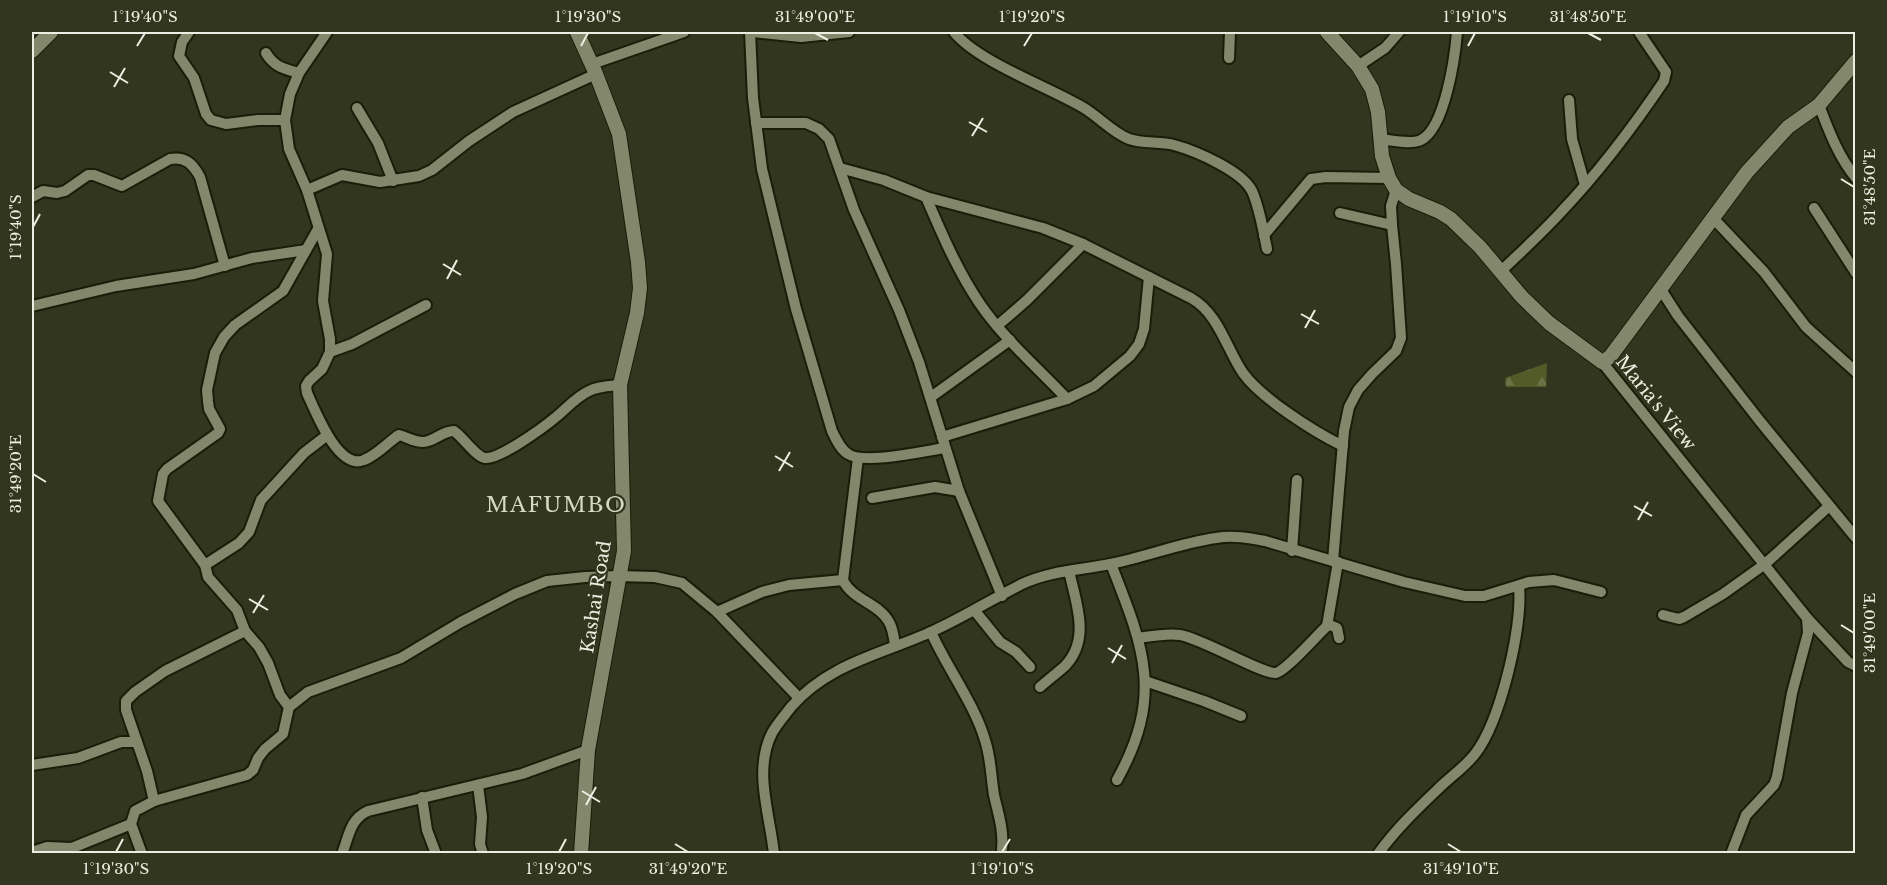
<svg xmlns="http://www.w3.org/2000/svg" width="1887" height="885" font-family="'Libre Baskerville',serif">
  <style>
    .forest { fill: url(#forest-firs) }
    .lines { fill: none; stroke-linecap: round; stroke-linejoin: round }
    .street-casing { stroke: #1a1d07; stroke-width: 14 }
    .secondary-casing { stroke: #1a1d07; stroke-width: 16 }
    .street { stroke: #83886d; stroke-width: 10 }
    .secondary { stroke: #83886d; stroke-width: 14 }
    .ticks { fill: none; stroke: #ebeee0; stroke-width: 2 }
    .labels { text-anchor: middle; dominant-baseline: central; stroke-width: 4.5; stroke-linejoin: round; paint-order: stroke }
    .street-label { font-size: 18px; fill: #ebeee0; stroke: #32361e }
    .quarter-label { font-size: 21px; letter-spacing: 1.5px; fill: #d4dabd; stroke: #32361e }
    .neatline { fill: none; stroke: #ebeee0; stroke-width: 2 }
    .ticks-label { font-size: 15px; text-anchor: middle; fill: #ebeee0 }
  </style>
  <defs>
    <pattern id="forest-firs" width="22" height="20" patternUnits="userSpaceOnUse" patternTransform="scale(1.5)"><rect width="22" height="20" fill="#535b29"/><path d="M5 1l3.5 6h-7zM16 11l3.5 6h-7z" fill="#6c7348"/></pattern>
  </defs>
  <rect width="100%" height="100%" fill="#32361e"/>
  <path class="forest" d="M1547 363 1546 387H1506L1505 378Z"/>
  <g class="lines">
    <defs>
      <g id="street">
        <path d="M189 32 182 42 179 56 194 78 206 114 211 120 226 124 258 120H285"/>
        <path d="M327 32 299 73 290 94 285 120 289 149 307 190 327 254 323 301 330 339V352L322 369 309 381 306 386 307 393C315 410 338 471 364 460 377 455 387 443 399 435 407 437 414 442 423 442 434 442 442 431 454 431 462 436 476 457 485 458 499 460 544 427 556 417 567 408 576 397 589 391 598 386 610 386 620 385"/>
        <path d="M750 32 753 98 762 169 796 309 832 431C836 439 840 449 848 454 864 465 925 451 945 448"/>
        <path d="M753 32 801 37 849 32"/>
        <path d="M954 32C978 62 1049 87 1084 108 1099 117 1113 133 1129 139 1143 144 1160 141 1174 145 1196 151 1242 171 1252 191 1260 209 1263 230 1267 249"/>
        <path d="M266 53C274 67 285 69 299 73"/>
        <path d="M1229 58 1230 32"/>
        <path d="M592 64 684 32"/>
        <path d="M1358 66 1385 48 1399 32"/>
        <path d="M1569 100 1572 139 1585 185"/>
        <path d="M1819 105C1829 131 1838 156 1856 178"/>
        <path d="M357 108 378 143 393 181"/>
        <path d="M756 123H806L819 129 829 139 854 210 899 310 919 362 959 491 1002 596"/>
        <path d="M1379 139C1391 140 1410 145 1421 140 1445 128 1455 57 1457 32"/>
        <path d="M840 168 884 180 926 197 1043 228 1083 244 1191 298C1219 314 1226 348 1243 373 1261 398 1314 432 1343 446"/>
        <path d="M307 190 342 175 380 182 419 176 432 170 469 141 513 112 596 74"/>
        <path d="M32 197 43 191 57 193 65 191 88 175H94L122 186 170 159C185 156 193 164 200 177L225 266"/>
        <path d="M926 197C942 234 957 270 980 304 1004 339 1038 368 1067 399"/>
        <path d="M1814 208 1856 273"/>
        <path d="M1340 213 1392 225"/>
        <path d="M1713 218 1764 272 1806 327 1856 372"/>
        <path d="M1264 235 1311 179 1326 177 1389 178"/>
        <path d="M1501 271C1521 252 1542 233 1561 212 1599 172 1633 127 1664 81L1666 72 1639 32"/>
        <path d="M1660 288 1678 316 1759 420 1856 538"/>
        <path d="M32 306 116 286 194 274 252 258 306 250"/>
        <path d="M997 326 1027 300 1083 244"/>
        <path d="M330 352 352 344 426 305"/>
        <path d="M1602 362 1807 618 1808 633 1792 693 1777 777 1774 785 1746 815 1731 854"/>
        <path d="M931 397 1010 340"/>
        <path d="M942 437 1067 399 1094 386 1130 356 1139 344 1144 329 1149 277"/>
        <path d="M858 458 843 580C852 600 879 603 889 622 893 629 894 638 895 645"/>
        <path d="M872 498 935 487 959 491"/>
        <path d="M1292 551 1297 480"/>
        <path d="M1333 561 1344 431 1349 407 1358 390 1372 374 1396 351 1401 338 1396 264 1392 225 1391 206 1396 190"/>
        <path d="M1111 564C1144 648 1164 695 1117 780"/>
        <path d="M205 565 239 543 249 532 261 500 304 453 326 436"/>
        <path d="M975 611 1000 642 1016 652 1030 667"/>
        <path d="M717 612 762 592 789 585 843 580"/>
        <path d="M1663 615 1679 619 1684 617 1723 594 1765 564 1828 507"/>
        <path d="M1807 618 1848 662 1856 666"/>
        <path d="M1327 626 1338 562"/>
        <path d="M931 632C947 668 974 703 985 740 991 758 991 777 994 795 998 813 1004 830 1002 849"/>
        <path d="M1138 638C1152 636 1167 633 1180 635 1201 638 1264 675 1276 673 1287 670 1317 635 1327 626L1330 625 1337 628 1339 638"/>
        <path d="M1145 681 1204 701 1241 716"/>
        <path d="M1040 687C1048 680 1057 673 1065 666 1091 639 1076 603 1069 571"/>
        <path d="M289 707 280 695 268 663 259 647 245 631 237 610 208 577 205 565 158 501 163 474 167 469 218 433 220 429 209 409 208 401 207 390 215 353 224 337 235 325 283 291 318 229"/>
        <path d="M32 765 78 758 121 742H137"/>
        <path d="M478 785 482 817 480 844 483 854"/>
        <path d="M422 797 427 830 436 854"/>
        <path d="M154 801 147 771 126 710V701L135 692 165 671 245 631"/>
        <path d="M32 852 47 847 72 848 131 824"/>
        <path d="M142 854 131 824 135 811 154 801 247 775 253 770 258 758 265 749 283 734 289 707 308 692 401 658 461 622 515 594 547 581 585 577 618 576 655 577 682 583 717 612 799 698"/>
        <path d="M342 854C349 836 350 819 368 811L522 774 588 750"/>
        <path d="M774 854C770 814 753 771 772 733 777 724 785 715 791 707 829 663 883 654 933 631 964 617 992 599 1022 584 1049 571 1081 570 1110 564 1146 557 1180 543 1216 538 1233 535 1249 538 1265 541L1404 582 1465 596H1484L1529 582 1554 580 1601 592"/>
        <path d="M1378 854C1395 830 1417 809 1438 789 1450 777 1464 768 1475 754 1500 722 1523 627 1519 587"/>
      </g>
      <g id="secondary">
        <path d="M577 32 596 74 619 134 638 262 640 288 637 313 620 385 624 551 588 750 581 854"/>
        <path d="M1327 32 1358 66 1372 89 1378 112 1382 156 1389 178 1396 190 1409 199 1440 212 1451 219 1480 247 1522 297 1549 323 1602 362 1610 357 1747 172 1788 127 1819 105 1856 61"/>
        <path d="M32 51 51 32"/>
      </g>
    </defs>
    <use href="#street" class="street-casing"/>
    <use href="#secondary" class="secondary-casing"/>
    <use href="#street" class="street"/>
    <use href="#secondary" class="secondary"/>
  </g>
  <path class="ticks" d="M815 33 828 40M1588 33 1601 40M137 46 145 33M581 46 588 33M1024 46 1032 33M1468 46 1475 33M110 72 128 83M114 87 125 68M969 122 987 132M972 136 983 118M1841 179 1854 187M33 227 40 214M443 264 461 275M447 279 457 260M1301 314 1319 324M1305 328 1315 310M775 456 793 467M779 471 790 452M33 474 46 482M1634 506 1652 516M1638 520 1648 502M249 599 268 610M253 613 264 595M1841 625 1854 633M1108 648 1126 659M1112 663 1122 645M582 791 600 802M586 805 596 787M675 844 688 852M1448 844 1461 852M116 852 123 839M559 852 566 839M1002 852 1010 839"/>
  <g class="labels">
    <g class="street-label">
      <text transform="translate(1656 403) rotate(51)">Maria's View</text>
      <text transform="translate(596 597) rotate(-81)">Kashai Road</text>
    </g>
    <g class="quarter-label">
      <text x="556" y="505">MAFUMBO</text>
    </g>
  </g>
  <rect width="1887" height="885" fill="none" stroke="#32361e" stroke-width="66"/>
  <rect x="33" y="33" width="1821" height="819" class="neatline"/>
  <g class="ticks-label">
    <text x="145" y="22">1°19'40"S</text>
    <text x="588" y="22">1°19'30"S</text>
    <text x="815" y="22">31°49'00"E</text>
    <text x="1032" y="22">1°19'20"S</text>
    <text x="1475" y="22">1°19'10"S</text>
    <text x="1588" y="22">31°48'50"E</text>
    <text transform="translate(1870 187) rotate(-90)" y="5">31°48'50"E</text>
    <text transform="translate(16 227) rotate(-90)" y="5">1°19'40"S</text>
    <text transform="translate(16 474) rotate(-90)" y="5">31°49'20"E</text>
    <text transform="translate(1870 633) rotate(-90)" y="5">31°49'00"E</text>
    <text x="116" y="874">1°19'30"S</text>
    <text x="559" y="874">1°19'20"S</text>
    <text x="688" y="874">31°49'20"E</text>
    <text x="1002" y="874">1°19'10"S</text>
    <text x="1461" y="874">31°49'10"E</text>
  </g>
</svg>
